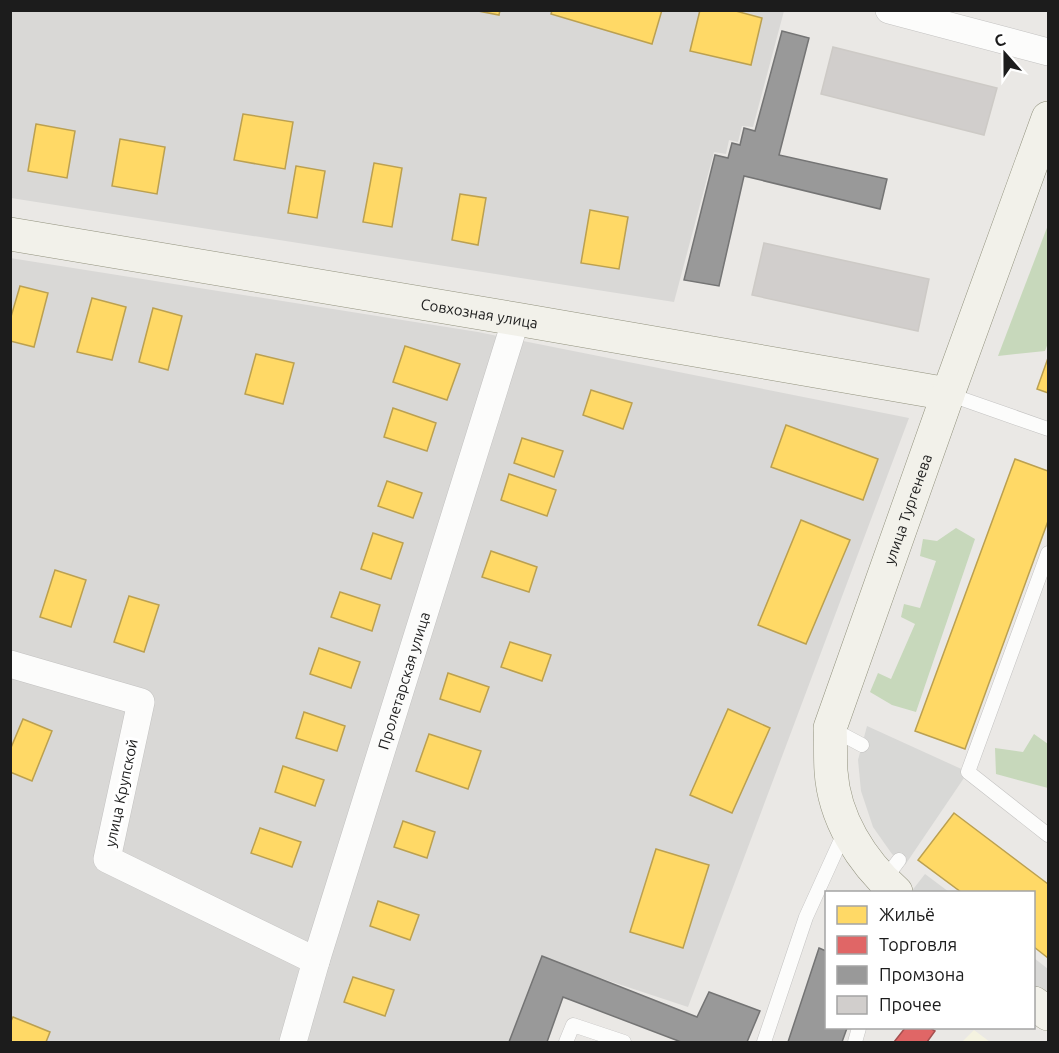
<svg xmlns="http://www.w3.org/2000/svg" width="1059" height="1053" font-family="Ubuntu,sans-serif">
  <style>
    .residential { fill: #d9d8d6 }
    .education { fill: #f4f2e0 }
    .religious { fill: #d8d8d6 }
    .forest { fill: #c7d8bb }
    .homes { fill: #ffd966; stroke: #bba050; stroke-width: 1.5 }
    .shops { fill: #e06666; stroke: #a55050; stroke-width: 1.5 }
    .industry { fill: #999; stroke: #747474; stroke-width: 1.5 }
    .building { fill: #d1cecc; stroke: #cdcac6; stroke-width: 1.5 }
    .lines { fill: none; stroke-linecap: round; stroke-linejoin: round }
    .lane-casing { stroke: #c3c2c1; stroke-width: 15 }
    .street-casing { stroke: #c3c2c1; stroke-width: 28 }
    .secondary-casing { stroke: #92927e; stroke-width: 34 }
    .lane { stroke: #fcfcfb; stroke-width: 14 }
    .street { stroke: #fcfcfb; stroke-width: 27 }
    .secondary { stroke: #f2f1ea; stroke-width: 33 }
    .labels { text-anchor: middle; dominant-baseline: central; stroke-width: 6; stroke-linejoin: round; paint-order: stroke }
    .street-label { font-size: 15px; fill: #1c1c1c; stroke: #fff }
  </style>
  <rect width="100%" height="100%" fill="#eae8e5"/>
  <g class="residential">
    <path d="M10 11H784L753 127 742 126 738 142 729 140 726 154 714 152 674 302 11 198Z"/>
    <path d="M10 258 478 332 909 418 688 1007 579 971 542 956 509 1042H11Z"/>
  </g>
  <path class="education" d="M974 1030 990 1042H962Z"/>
  <g class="religious">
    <path d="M867 726 968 772 905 865 892 854 873 827 861 791 858 760Z"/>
    <path d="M925 874 949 892H911Z"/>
    <path d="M1034 958 1048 969V1001L1034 990Z"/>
  </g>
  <g class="forest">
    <path d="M1048 225V343L1045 351 998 356Z"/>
    <path d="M956 528 975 539 916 712 892 705 870 692 878 673 891 679 915 624 901 617 904 604 920 608 936 561 920 556 923 539 937 541Z"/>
    <path d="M1034 734 1048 744V788L996 774 995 748 1023 752Z"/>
  </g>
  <g class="homes">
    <path d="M473 10H500L499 15Z"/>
    <path d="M552 10H662L652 44 551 14Z"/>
    <path d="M700 10H732L762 18 751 65 690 51Z"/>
    <path d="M243 114 293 122 285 169 234 160Z"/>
    <path d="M36 124 75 131 67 178 28 171Z"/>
    <path d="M120 139 165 147 157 194 112 186Z"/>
    <path d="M374 163 402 168 392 227 363 222Z"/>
    <path d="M296 166 325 171 317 218 288 213Z"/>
    <path d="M460 194 486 198 478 245 452 240Z"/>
    <path d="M590 210 628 217 619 269 581 263Z"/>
    <path d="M20 286 48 293 34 347 10 341V320Z"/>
    <path d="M92 298 126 307 112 360 77 352Z"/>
    <path d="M153 308 182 316 168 370 139 362Z"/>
    <path d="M405 346 460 364 447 400 393 382Z"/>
    <path d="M256 354 294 363 283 404 245 394Z"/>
    <path d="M1048 358V393L1037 389Z"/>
    <path d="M591 390 632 403 623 429 583 415Z"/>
    <path d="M393 408 436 423 427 451 384 437Z"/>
    <path d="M786 425 878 459 863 500 771 467Z"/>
    <path d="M522 438 563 451 554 477 514 463Z"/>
    <path d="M1015 459 1048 471V521L965 749 915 731Z"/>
    <path d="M509 474 556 490 547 516 501 500Z"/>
    <path d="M387 481 422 493 413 518 378 506Z"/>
    <path d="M801 520 850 540 806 644 758 625Z"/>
    <path d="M373 533 403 543 391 579 361 569Z"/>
    <path d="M491 551 537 567 529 592 482 577Z"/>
    <path d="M55 570 86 580 71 627 40 617Z"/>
    <path d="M340 592 380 605 372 631 331 617Z"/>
    <path d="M129 596 159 605 144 652 114 642Z"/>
    <path d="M510 642 551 655 542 681 501 667Z"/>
    <path d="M319 648 360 662 351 688 310 674Z"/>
    <path d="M448 673 489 687 480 712 440 699Z"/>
    <path d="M728 709 770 728 732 813 690 795Z"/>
    <path d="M304 712 345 726 337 751 296 738Z"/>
    <path d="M23 719 52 731 32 781 10 772V750Z"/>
    <path d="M429 734 481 751 468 789 416 771Z"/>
    <path d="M283 766 324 780 315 806 275 792Z"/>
    <path d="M954 813 1048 884V958L1034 947V892H961L918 860Z"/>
    <path d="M403 821 435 832 427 858 394 847Z"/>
    <path d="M260 828 301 842 292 867 251 853Z"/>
    <path d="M656 849 709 865 683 948 630 932Z"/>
    <path d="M378 901 419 915 410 940 370 926Z"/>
    <path d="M353 977 394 990 385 1016 344 1002Z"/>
    <path d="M13 1017 50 1032 46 1042H10V1023Z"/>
  </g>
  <path class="shops" d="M905 1028H930L935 1031 927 1042H894Z"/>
  <g class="industry">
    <path d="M782 31 809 38 779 155 887 179 880 209 744 176 719 286 684 280 715 155 728 158 732 143 740 145 744 128 755 131Z"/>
    <path d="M819 948 826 951V1028H847L842 1042H788Z"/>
    <path d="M542 956 697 1017 709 992 760 1011 747 1042H681L563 997 547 1042H509Z"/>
  </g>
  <g class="building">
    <path d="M833 47 997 88 984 135 821 94Z"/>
    <path d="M764 243 929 279 918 331 752 295Z"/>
  </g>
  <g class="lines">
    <defs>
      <g id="lane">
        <path d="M948 394 1048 429"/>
        <path d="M1048 553 968 772 1048 835"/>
        <path d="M832 729 862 745"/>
        <path d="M884 880 899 860"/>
        <path d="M566 1042 573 1025 624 1042"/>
        <path d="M764 1042 806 917 845 831"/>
        <path d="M855 1042 859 1028"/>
      </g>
      <g id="street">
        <path d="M889 10 1048 52"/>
        <path d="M10 664 141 702 107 859 316 961"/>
        <path id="s1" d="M293 1042 316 961 516 319"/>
      </g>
      <g id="secondary">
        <path id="s2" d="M10 234 516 319 948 394"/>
        <path id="s3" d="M896 892C861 861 834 818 831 771 830 757 831 742 830 728L948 394 1048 118"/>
        <path d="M1034 1003 1048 1014"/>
      </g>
    </defs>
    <use href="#lane" class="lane-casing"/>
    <use href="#street" class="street-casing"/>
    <use href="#secondary" class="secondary-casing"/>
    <use href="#lane" class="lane"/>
    <use href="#street" class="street"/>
    <use href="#secondary" class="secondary"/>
  </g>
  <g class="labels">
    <g class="street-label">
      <text stroke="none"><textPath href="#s2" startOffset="476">Совхозная улица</textPath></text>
      <text stroke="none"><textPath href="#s3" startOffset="416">улица Тургенева</textPath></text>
      <text stroke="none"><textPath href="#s1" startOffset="378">Пролетарская улица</textPath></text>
      <text transform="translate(121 793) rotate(-78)">улица Крупской</text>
    </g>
  </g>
  <rect width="1059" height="1053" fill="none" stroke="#1c1c1c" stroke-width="24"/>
  <rect x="825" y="891" width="210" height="138" fill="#ffffff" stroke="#a4a4a4" stroke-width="1.5"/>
  <rect x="837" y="906" width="30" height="18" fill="#ffd966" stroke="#a4a4a4" stroke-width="1.5"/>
  <text x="879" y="921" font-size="18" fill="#1c1c1c">Жильё</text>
  <rect x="837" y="936" width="30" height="18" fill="#e06666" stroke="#a4a4a4" stroke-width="1.5"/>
  <text x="879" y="951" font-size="18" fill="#1c1c1c">Торговля</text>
  <rect x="837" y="966" width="30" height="18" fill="#999999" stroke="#a4a4a4" stroke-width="1.5"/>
  <text x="879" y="981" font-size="18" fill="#1c1c1c">Промзона</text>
  <rect x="837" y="996" width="30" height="18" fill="#d1cecc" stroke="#a4a4a4" stroke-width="1.5"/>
  <text x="879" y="1011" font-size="18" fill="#1c1c1c">Прочее</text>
  <g transform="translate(1005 54) rotate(339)" stroke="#ffffff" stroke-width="4.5" paint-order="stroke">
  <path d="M0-4.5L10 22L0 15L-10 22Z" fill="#1c1c1c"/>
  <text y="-9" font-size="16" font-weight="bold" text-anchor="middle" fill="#1c1c1c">С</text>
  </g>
</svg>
